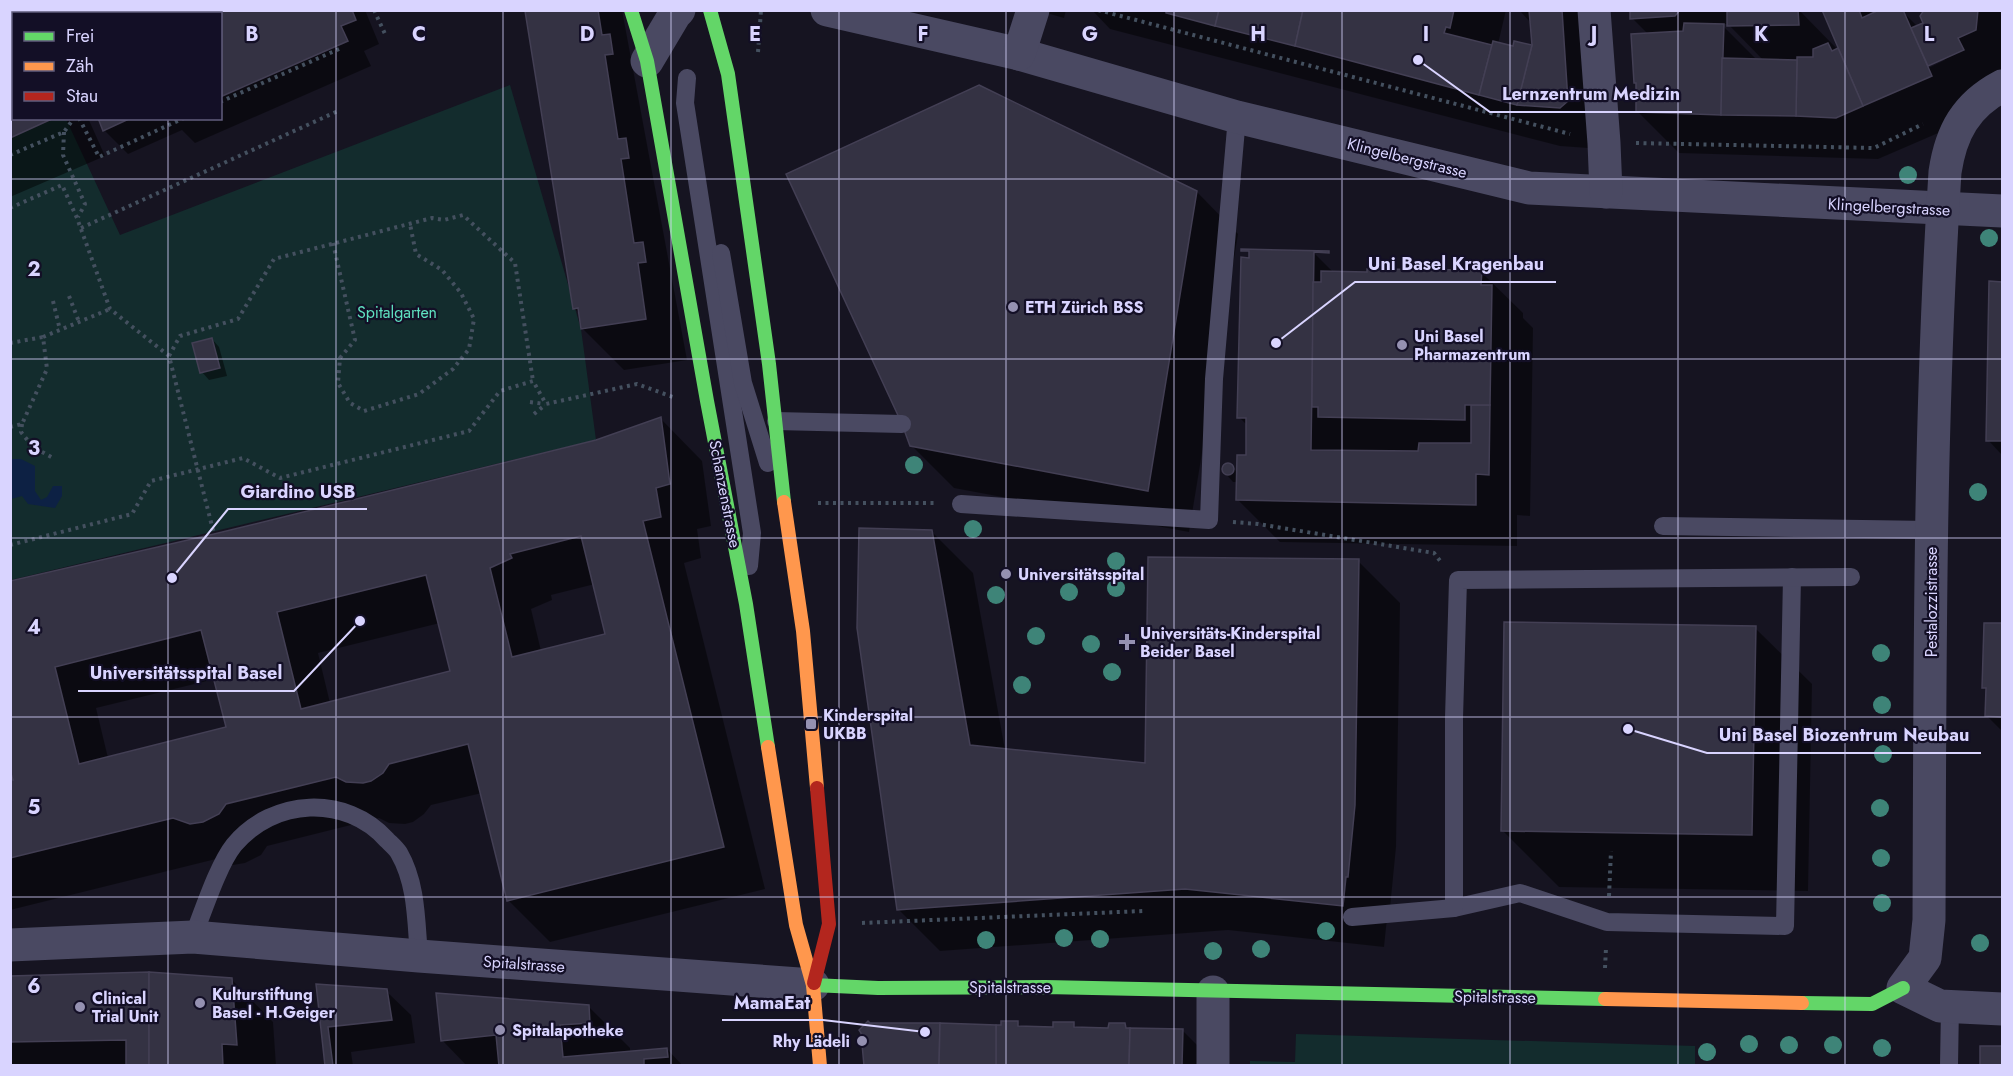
<svg xmlns="http://www.w3.org/2000/svg" width="2013" height="1076" font-family="Jost,sans-serif">
  <style>
    .green { fill: #132c2d }
    .water { fill: #0d2144 }
    .shadow { fill: #0007; fill-rule: evenodd }
    .building { fill: #343243; stroke: #433f54; stroke-width: 1.5; fill-rule: evenodd }
    .lines { fill: none; stroke-linecap: round; stroke-linejoin: round }
    .path { stroke: #44505f; stroke-width: 4; stroke-dasharray: 3 4.5; stroke-linecap: butt }
    .lane { stroke: #4a4962; stroke-width: 18 }
    .street { stroke: #4a4962; stroke-width: 33 }
    .fast { stroke: #63d668; stroke-width: 14 }
    .slow { stroke: #ff974d; stroke-width: 14 }
    .jam { stroke: #b3261e; stroke-width: 14 }
    .tree { fill: #3e8478 }
    .grid { fill: none; stroke: #d9d4ff; stroke-width: 1.5; stroke-opacity: 0.55 }
    .poi-dot { fill: #9591b1; stroke: #130f26; stroke-width: 2 }
    .labels { text-anchor: middle; dominant-baseline: central; stroke-width: 4.5; stroke-linejoin: round; paint-order: stroke }
    .street-label { font-size: 16px; fill: #d9d4ff; stroke: #130f26 }
    .poi-label { font-size: 16px; font-weight: bold; fill: #d9d4ff; stroke: #130f26; text-anchor: start }
    .park-label { font-size: 16px; fill: #5fe0c0; stroke: #130f26 }
    .grid-label { font-size: 20px; text-anchor: middle; font-weight: bold; fill: #d9d4ff; stroke: #130f26; stroke-width: 4.5; stroke-linejoin: round; paint-order: stroke }
    .leader { fill: none; stroke: #d9d4ff; stroke-width: 2 }
    .callout-dot { fill: #d9d4ff; stroke: #130f26; stroke-width: 2 }
    .callout-label { font-size: 18px; text-anchor: middle; font-weight: bold; fill: #d9d4ff; stroke: #130f26; stroke-width: 4.5; stroke-linejoin: round; paint-order: stroke }
  </style>
  <rect width="100%" height="100%" fill="#161421"/>
  <g class="green">
    <path d="M510 85 581 329 596 440 11 580 10 138 54 119H66L120 235Z"/>
    <path d="M1296 1034 1695 1046V1065H1250V1061L1295 1062Z"/>
  </g>
  <path class="water" d="M11 459H21L35 466V491L41 500 47 497 53 486H62V496L55 508 28 504 22 496 11 499Z"/>
  <g class="shadow">
    <path d="M10 10H41L42 14H14V118H88L105 156 10 197Z"/>
    <path d="M123 10H365L379 44 364 51 371 66 195 143 182 130 128 154 104 130 99 118H220V14Z"/>
    <path d="M532 10H622L687 360 624 370 582 328 580 314 574 308Z"/>
    <path d="M1036 10H1066L1064 18Z"/>
    <path d="M1092 10H1506L1498 44 1514 48 1534 47 1532 24 1519 10H1600L1602 149 1560 146 1110 29Z"/>
    <path d="M1631 10H1799L1842 54 1823 10H1871L1875 14 1902 11 1918 27 1925 24 1926 10H2002V78L1973 118 1878 159 1679 153 1637 111 1638 85 1635 82 1648 34 1632 18ZM1721 24H1728L1764 61H1758ZM1943 58 1945 60 1922 71 1920 68Z"/>
    <path d="M1197 192 1238 234 1189 532 954 488 912 446Z"/>
    <path d="M1313 252 1334 273 1481 272 1523 313V318L1533 328 1530 516 1517 515V546L1280 542 1238 500V482H1233L1225 473 1223 468 1226 465H1230L1238 473 1247 457 1248 426 1239 417Z"/>
    <path d="M1990 283H2002V455L1988 440Z"/>
    <path d="M212 339 219 347 227 376 209 380 202 372Z"/>
    <path d="M661 419 702 461 711 526 697 529 701 558 684 563 765 889 550 942 508 900 482 793 431 805 424 814 413 822 405 824 389 823 379 818 267 846 261 855 245 863 233 865 216 859 10 910V782L15 781 10 583 596 441ZM595 584 607 635 541 651 531 609 552 600 551 595ZM440 623 452 672 330 703 318 653ZM215 679 227 728 108 758 96 708Z"/>
    <path d="M931 531 973 573 1005 750 1146 765 1358 561 1400 603 1396 847 1389 918H1387L1384 947 1228 930 940 951 899 910Z"/>
    <path d="M1985 624H2002V731L1987 716V691L1984 688Z"/>
    <path d="M1755 628 1812 684 1808 891 1559 887 1502 830Z"/>
    <path d="M10 978 232 980 273 1022 276 1066H10Z"/>
    <path d="M318 986 386 991 411 1015 415 1043 351 1052 353 1066H327Z"/>
    <path d="M588 1006 630 1048V1053L667 1049 683 1066H467L442 1040Z"/>
    <path d="M1017 1023 1022 1027 1054 1028 1073 1024 1078 1029 1110 1030 1125 1025 1130 1030H1182L1206 1054V1066H866L870 1024 996 1027Z"/>
  </g>
  <g class="building">
    <path d="M10 10H19L20 14H14V118H54L10 138Z"/>
    <path d="M121 10H352L356 20 341 26 348 41 220 97V14H123Z"/>
    <path d="M598 10 602 35 610 34 613 54 605 55 618 139 626 138 629 158 621 159 634 243 643 242 646 262 638 263 646 319 581 329 578 308 573 309 525 11Z"/>
    <path d="M1166 10H1219L1215 26 1166 13Z"/>
    <path d="M1219 10H1303L1295 46 1215 26Z"/>
    <path d="M1303 10H1454L1450 28 1446 27 1444 33 1492 45 1479 95 1295 46Z"/>
    <path d="M1529 10H1562L1568 101 1560 108 1517 105 1532 45Z"/>
    <path d="M1630 10H1680L1675 16 1630 19Z"/>
    <path d="M1727 10H1798L1799 25 1727 26Z"/>
    <path d="M1822 10H1859L1862 18 1879 10H1903L1932 76 1863 106Z"/>
    <path d="M1924 10H1978L1976 30 1958 38 1964 50 1928 66 1911 28 1923 23 1920 16Z"/>
    <path d="M1684 23 1724 24 1721 115 1636 112V83H1634L1631 34 1683 31Z"/>
    <path d="M1493 41 1513 46 1514 41 1532 45 1517 105 1479 95Z"/>
    <path d="M1828 43 1832 51 1838 48 1863 106 1836 118 1796 116 1797 57H1813V49Z"/>
    <path d="M1722 58 1797 60 1796 116 1721 115Z"/>
    <path d="M979 85 1197 191 1148 491 910 446 902 424 786 174Z"/>
    <path d="M98 118H131L103 131Z"/>
    <path d="M1241 249 1329 251V253L1314 252 1311 450 1418 451 1419 443H1471V405H1490L1489 475 1476 474V505L1236 500 1237 455H1246V418H1237L1241 257 1249 258V251H1241Z"/>
    <path d="M1367 269 1482 270 1481 285H1492L1490 405H1465V420L1318 417V407H1312L1313 282H1321V271L1367 272Z"/>
    <path d="M1989 281 2002 282V441H1986Z"/>
    <path d="M212 338 220 368 200 373 192 343Z"/>
    <path d="M661 417 670 484 656 488 661 517 643 521 724 847 507 901 468 744 389 764 383 773 371 781 363 783 346 782 336 777 226 804 219 814 203 822 190 824 173 818 10 858V780H13L10 770V581L214 534 596 440ZM581 536 605 634 512 657 490 568 512 558 510 554ZM426 575 450 671 301 709 277 612ZM201 630 226 727 79 764 55 667Z"/>
    <circle cx="1228" cy="469" r="6"/>
    <path d="M859 528 932 530 970 745 1145 763 1148 557 1359 559 1355 805 1348 877H1346L1343 906 1185 889 897 910 857 628Z"/>
    <path d="M1504 622 1756 626 1752 835 1501 831Z"/>
    <path d="M1984 623H2002V717L1985 716 1986 688H1982Z"/>
    <path d="M149 972V1066H126V1040L10 1042V976Z"/>
    <path d="M149 972 232 978 237 1045 222 1044 223 1066H149Z"/>
    <path d="M316 984 387 989 392 1020 328 1027 333 1066H325Z"/>
    <path d="M436 993 589 1005 590 1023 560 1025 563 1057 667 1048 668 1057 644 1059V1066H499L496 1035 441 1041Z"/>
    <path d="M868 1021 870 1023H940L939 1066H864L861 1033 859 1030Z"/>
    <path d="M1001 1021H1018V1026L1053 1027V1022H1074V1027L1108 1028 1109 1023H1125L1126 1028H1130L1129 1066H996V1025H1001Z"/>
    <path d="M940 1023 996 1025V1066H939Z"/>
    <path d="M1130 1028 1183 1029 1182 1066H1129Z"/>
    <rect x="1980" y="1046" width="22" height="20"/>
  </g>
  <g class="lines">
    <g class="path">
      <path d="M41 10 42 14"/>
      <path d="M374 10 385 34"/>
      <path d="M1098 10 1570 134"/>
      <path d="M758 52 761 10"/>
      <path d="M220 102 339 49"/>
      <path d="M79 118 99 157 184 118"/>
      <path d="M64 132 63 155 85 204 78 217"/>
      <path d="M1636 143 1874 148 1923 124"/>
      <path d="M10 155 64 132 74 118"/>
      <path d="M10 208 62 185 77 218 110 309 169 356 214 534"/>
      <path d="M81 228 338 111"/>
      <path d="M333 243 355 340 340 358 338 383 350 403 364 411 419 394 453 369 469 349 474 319 461 293 442 270 416 254 410 224"/>
      <path d="M69 296 79 322"/>
      <path d="M53 301 60 330"/>
      <path d="M10 343 43 337"/>
      <path d="M169 356 180 336 238 319 274 259 432 218 444 220 463 215 515 263 533 381"/>
      <path d="M530 402 545 404"/>
      <path d="M534 414 545 405"/>
      <path d="M22 424 21 432 33 447 55 459"/>
      <path d="M10 427 22 424 47 369 43 337 110 309"/>
      <path d="M818 503H936"/>
      <path d="M1233 522 1258 524 1434 553 1441 562"/>
      <path d="M10 545 132 514 151 481 243 458 280 478 469 431 500 391 533 381 546 404 637 384 673 397"/>
      <path d="M1609 896 1611 851"/>
      <path d="M862 923 1143 911"/>
      <path d="M1605 968 1606 948"/>
    </g>
    <g class="lane">
      <path d="M687 78 685 103 752 533 749 566"/>
      <path d="M721 253 743 383 768 463"/>
      <path d="M776 421 902 424"/>
      <path d="M961 504 1209 520 1214 379 1237 117"/>
      <path d="M1663 526 1931 530"/>
      <path d="M1454 908 1520 893 1607 922 1785 926 1792 577"/>
      <path d="M1352 917 1454 908V718L1458 580 1851 577"/>
      <path d="M193 937C203 912 218 865 234 845 273 798 346 794 387 840 391 844 396 848 399 853 417 884 416 922 419 956"/>
      <path d="M1949 1066 1950 1006"/>
    </g>
    <g class="street">
      <path d="M827 10 1019 54 1237 117 1529 188 2002 211"/>
      <path d="M1594 10 1604 143 1606 192"/>
      <path d="M1019 54 1033 10"/>
      <path d="M647 61 675 14 679 10"/>
      <path d="M2002 86C1966 105 1951 132 1945 172 1929 421 1930 670 1929 920L1925 958 1903 988 1940 1006 2002 1009"/>
      <path d="M10 945 193 937 419 956 813 985"/>
      <path d="M1213 1066V992"/>
    </g>
    <g class="fast">
      <path d="M631 10 647 61 707 401 746 604 768 747"/>
      <path d="M710 10 728 74 769 364 784 502"/>
      <path d="M813 985 878 988 1045 987 1605 999"/>
      <path d="M1802 1003 1872 1004 1903 988"/>
    </g>
    <g class="slow">
      <path d="M784 502 803 631 817 788"/>
      <path d="M768 747 796 925 813 985 820 1066"/>
      <path d="M1605 999 1802 1003"/>
    </g>
    <path class="jam" d="M814 983 829 924 817 788"/>
  </g>
  <g class="tree">
    <circle cx="1908" cy="175" r="9"/>
    <circle cx="1989" cy="238" r="9"/>
    <circle cx="914" cy="465" r="9"/>
    <circle cx="1978" cy="492" r="9"/>
    <circle cx="973" cy="529" r="9"/>
    <circle cx="1116" cy="561" r="9"/>
    <circle cx="1116" cy="588" r="9"/>
    <circle cx="1069" cy="592" r="9"/>
    <circle cx="996" cy="595" r="9"/>
    <circle cx="1036" cy="636" r="9"/>
    <circle cx="1091" cy="644" r="9"/>
    <circle cx="1881" cy="653" r="9"/>
    <circle cx="1112" cy="672" r="9"/>
    <circle cx="1022" cy="685" r="9"/>
    <circle cx="1882" cy="705" r="9"/>
    <circle cx="1883" cy="754" r="9"/>
    <circle cx="1880" cy="808" r="9"/>
    <circle cx="1881" cy="858" r="9"/>
    <circle cx="1882" cy="903" r="9"/>
    <circle cx="1326" cy="931" r="9"/>
    <circle cx="1064" cy="938" r="9"/>
    <circle cx="1100" cy="939" r="9"/>
    <circle cx="986" cy="940" r="9"/>
    <circle cx="1980" cy="943" r="9"/>
    <circle cx="1261" cy="949" r="9"/>
    <circle cx="1213" cy="951" r="9"/>
    <circle cx="1749" cy="1044" r="9"/>
    <circle cx="1789" cy="1045" r="9"/>
    <circle cx="1833" cy="1045" r="9"/>
    <circle cx="1882" cy="1048" r="9"/>
    <circle cx="1707" cy="1052" r="9"/>
  </g>
  <path class="grid" d="M168 10V14M336 10V1066M503 10V1066M671 10V1066M839 10V1066M1006 10V1066M1174 10V1066M1342 10V1066M1510 10V1066M1678 10V1066M1845 10V1066M168 118V1066M10 179H2002M10 359H2002M10 538H2002M10 717H2002M10 897H2002"/>
  <g class="poi-dot">
    <circle cx="1013" cy="307" r="6"/>
    <circle cx="1402" cy="345" r="6"/>
    <circle cx="1006" cy="574" r="6"/>
    <path d="M1124 633h6v6h6v6h-6v6h-6v-6h-6v-6h6z"/>
    <rect x="805" y="718" width="12" height="12" rx="3"/>
    <circle cx="200" cy="1003" r="6"/>
    <circle cx="80" cy="1007" r="6"/>
    <circle cx="500" cy="1030" r="6"/>
    <circle cx="862" cy="1041" r="6"/>
  </g>
  <g class="labels">
    <g class="street-label">
      <text transform="translate(1407 158) rotate(14)">Klingelbergstrasse</text>
      <text transform="translate(1889 207) rotate(3)">Klingelbergstrasse</text>
      <text transform="translate(725 494) rotate(79)">Schanzenstrasse</text>
      <text transform="translate(1931 602) rotate(-90)">Pestalozzistrasse</text>
      <text transform="translate(524 964) rotate(4)">Spitalstrasse</text>
      <text x="1010" y="987">Spitalstrasse</text>
      <text transform="translate(1495 997) rotate(1)">Spitalstrasse</text>
    </g>
    <g class="poi-label">
      <text x="1025" y="307">ETH Zürich BSS</text>
      <text x="1414" y="336">Uni Basel<tspan x="1414" dy="18">Pharmazentrum</tspan></text>
      <text x="1018" y="574">Universitätsspital</text>
      <text x="1140" y="633">Universitäts-Kinderspital<tspan x="1140" dy="18">Beider Basel</tspan></text>
      <text x="823" y="715">Kinderspital<tspan x="823" dy="18">UKBB</tspan></text>
      <text x="212" y="994">Kulturstiftung<tspan x="212" dy="18">Basel - H.Geiger</tspan></text>
      <text x="92" y="998">Clinical<tspan x="92" dy="18">Trial Unit</tspan></text>
      <text x="512" y="1030">Spitalapotheke</text>
      <text x="850" y="1041" text-anchor="end">Rhy Lädeli</text>
    </g>
    <g class="park-label">
      <text x="397" y="312">Spitalgarten</text>
    </g>
  </g>
  <g class="grid-label">
    <text x="252" y="41">B</text>
    <text x="419" y="41">C</text>
    <text x="587" y="41">D</text>
    <text x="755" y="41">E</text>
    <text x="923" y="41">F</text>
    <text x="1090" y="41">G</text>
    <text x="1258" y="41">H</text>
    <text x="1426" y="41">I</text>
    <text x="1594" y="41">J</text>
    <text x="1761" y="41">K</text>
    <text x="1929" y="41">L</text>
    <text x="34" y="276">2</text>
    <text x="34" y="455">3</text>
    <text x="34" y="634">4</text>
    <text x="34" y="814">5</text>
    <text x="34" y="993">6</text>
  </g>
  <path class="leader" d="M1418 60L1490 112H1692M1276 343L1355 282H1556M172 578L228 509H367M360 621L294 691H78M1628 729L1707 753H1981M925 1032L823 1020H722"/>
  <g class="callout-dot">
    <circle cx="1418" cy="60" r="6"/>
    <circle cx="1276" cy="343" r="6"/>
    <circle cx="172" cy="578" r="6"/>
    <circle cx="360" cy="621" r="6"/>
    <circle cx="1628" cy="729" r="6"/>
    <circle cx="925" cy="1032" r="6"/>
  </g>
  <g class="callout-label">
    <text x="1591" y="100">Lernzentrum Medizin</text>
    <text x="1456" y="270">Uni Basel Kragenbau</text>
    <text x="298" y="498">Giardino USB</text>
    <text x="186" y="679">Universitätsspital Basel</text>
    <text x="1844" y="741">Uni Basel Biozentrum Neubau</text>
    <text x="772" y="1009">MamaEat</text>
  </g>
  <rect width="2013" height="1076" fill="none" stroke="#d9d4ff" stroke-width="24"/>
  <rect x="12" y="12" width="210" height="108" fill="#130f26" stroke="#625e7d" stroke-width="1.5"/>
  <rect x="24" y="32" width="30" height="9" fill="#63d668" stroke="#625e7d" stroke-width="1.5"/>
  <text x="66" y="42" font-size="18" fill="#d9d4ff">Frei</text>
  <rect x="24" y="62" width="30" height="9" fill="#ff974d" stroke="#625e7d" stroke-width="1.5"/>
  <text x="66" y="72" font-size="18" fill="#d9d4ff">Zäh</text>
  <rect x="24" y="92" width="30" height="9" fill="#b3261e" stroke="#625e7d" stroke-width="1.5"/>
  <text x="66" y="102" font-size="18" fill="#d9d4ff">Stau</text>
</svg>
